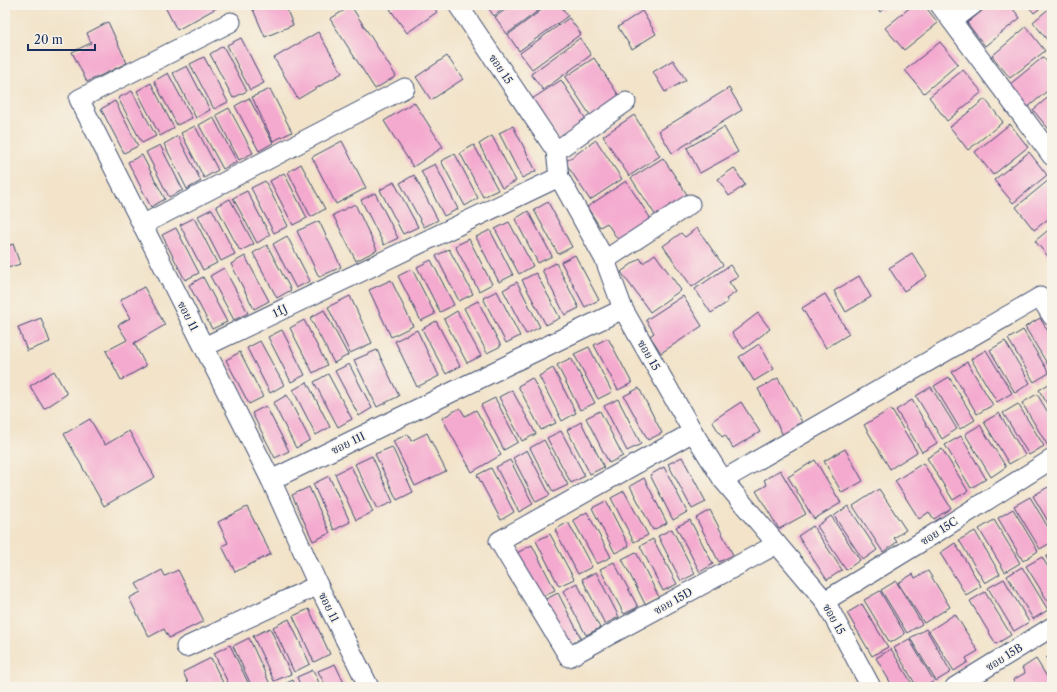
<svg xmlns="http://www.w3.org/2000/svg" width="1057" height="692" font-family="'Libre Caslon Text','Noto Serif Thai',serif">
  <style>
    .building { fill: #f4aacf }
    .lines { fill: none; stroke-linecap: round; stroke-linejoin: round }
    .minor-casing { stroke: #3b4a6e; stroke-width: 21 }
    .minor { stroke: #fff; stroke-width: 19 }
    .labels { text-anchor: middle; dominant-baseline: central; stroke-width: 3; stroke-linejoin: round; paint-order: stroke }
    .street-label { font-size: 11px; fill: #1b2f5e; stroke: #f7f3e8 }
  </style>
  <rect width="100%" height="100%" fill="#f7f3e8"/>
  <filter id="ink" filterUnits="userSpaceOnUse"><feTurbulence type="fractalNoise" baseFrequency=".025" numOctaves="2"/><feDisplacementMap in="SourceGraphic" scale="8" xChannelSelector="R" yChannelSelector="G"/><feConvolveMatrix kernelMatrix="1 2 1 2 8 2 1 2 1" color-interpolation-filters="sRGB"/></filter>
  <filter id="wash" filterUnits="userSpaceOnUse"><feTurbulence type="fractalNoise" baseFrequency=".012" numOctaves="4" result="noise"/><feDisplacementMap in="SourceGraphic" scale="16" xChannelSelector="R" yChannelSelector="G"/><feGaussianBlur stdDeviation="0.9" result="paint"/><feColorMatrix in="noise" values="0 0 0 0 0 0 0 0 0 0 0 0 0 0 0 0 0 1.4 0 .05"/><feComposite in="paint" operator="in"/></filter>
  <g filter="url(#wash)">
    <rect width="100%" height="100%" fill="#f2e3c9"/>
    <g id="blocks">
      <g class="building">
        <path d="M164 5H222L177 30Z"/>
        <path d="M251 5H285L293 25 265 37Z"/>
        <path d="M396 5H432L437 12 407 33 390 9Z"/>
        <path d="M486 5H508L494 16Z"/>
        <path d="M512 5H546L507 34 495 17Z"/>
        <path d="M548 5H560L568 16 519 51 508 35Z"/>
        <path d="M875 5H889L880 12Z"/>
        <path d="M913 5H924L938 23 904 50 885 28Z"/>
        <path d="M989 5H1010L1020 18 985 46 967 23Z"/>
        <path d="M1027 5H1044L1034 13Z"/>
        <path d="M351 6 396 76 375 89 330 19Z"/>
        <path d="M1052 6V46L1033 22Z"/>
        <path d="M642 11 656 34 632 49 618 27Z"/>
        <path d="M569 18 581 34 532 69 520 53Z"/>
        <path d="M108 22 127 63 87 82 72 52 91 43 87 33Z"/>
        <path d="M1026 27 1045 51 1010 78 992 56Z"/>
        <path d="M318 32 342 73 298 99 274 58Z"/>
        <path d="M241 38 264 83 250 90 227 45Z"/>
        <path d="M580 38 591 55 543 90 531 74Z"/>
        <path d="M940 42 958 64 924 93 905 70Z"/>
        <path d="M223 46 247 91 233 98 210 54Z"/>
        <path d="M447 56 463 79 431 100 416 77Z"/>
        <path d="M204 57 228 102 214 109 190 64Z"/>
        <path d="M1043 57 1052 68V87L1027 108 1009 85Z"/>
        <path d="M594 58 621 99 592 118 565 77Z"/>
        <path d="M673 60 686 80 665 92 653 72Z"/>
        <path d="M187 66 210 110 196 118 173 73Z"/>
        <path d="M963 70 982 92 947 121 929 97Z"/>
        <path d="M168 73 192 118 177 125 154 81Z"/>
        <path d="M561 80 587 121 559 140 532 99Z"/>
        <path d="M151 83 174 128 160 136 137 91Z"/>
        <path d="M729 88 742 110 672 153 659 131Z"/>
        <path d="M270 89 292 132 273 141 252 97Z"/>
        <path d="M132 91 156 136 142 143 118 98Z"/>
        <path d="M1052 94V133L1033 110Z"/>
        <path d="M249 98 273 143 259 151 235 106Z"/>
        <path d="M985 99 1003 122 968 150 950 127Z"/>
        <path d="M115 101 138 146 124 153 101 109Z"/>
        <path d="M414 102 443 147 413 167 384 121Z"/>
        <path d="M229 108 253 153 239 160 216 115Z"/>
        <path d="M634 115 660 156 629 176 603 136Z"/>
        <path d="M213 117 237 162 223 169 199 125Z"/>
        <path d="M1010 124 1028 147 993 175 975 152Z"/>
        <path d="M195 126 218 170 204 178 181 133Z"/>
        <path d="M513 126 536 171 522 178 499 133Z"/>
        <path d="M724 127 738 152 700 173 687 148Z"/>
        <path d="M178 136 201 181 187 189 164 144Z"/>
        <path d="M492 136 516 181 502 188 479 144Z"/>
        <path d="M596 140 622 179 590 200 565 162Z"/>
        <path d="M342 141 366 188 336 204 312 157Z"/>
        <path d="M160 145 183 190 169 197 146 152Z"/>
        <path d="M474 145 498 190 483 197 460 153Z"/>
        <path d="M1029 152 1047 175 1013 203 994 180Z"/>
        <path d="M455 154 478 198 465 206 441 161Z"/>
        <path d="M142 155 165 199 151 207 128 162Z"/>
        <path d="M663 158 688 196 658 219 631 178Z"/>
        <path d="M301 164 325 209 311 217 288 172Z"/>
        <path d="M435 164 458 209 444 216 421 171Z"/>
        <path d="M734 168 745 185 729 196 718 179Z"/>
        <path d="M284 173 307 218 293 225 270 181Z"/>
        <path d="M414 175 438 220 424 227 400 183Z"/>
        <path d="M1050 179 1052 181V216L1034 230 1016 207Z"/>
        <path d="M265 181 288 226 274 233 251 188Z"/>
        <path d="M626 181 651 219 620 243 607 223 600 227 587 207Z"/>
        <path d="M394 182 418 227 403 234 380 190Z"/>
        <path d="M247 191 270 235 257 243 233 198Z"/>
        <path d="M375 193 398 238 384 245 361 200Z"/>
        <path d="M230 199 254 244 240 251 216 206Z"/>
        <path d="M548 202 572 247 558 254 534 210Z"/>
        <path d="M355 204 377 250 356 261 333 215Z"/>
        <path d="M212 209 235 254 221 261 198 216Z"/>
        <path d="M528 211 552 256 538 263 515 219Z"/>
        <path d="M194 218 217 263 203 270 180 225Z"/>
        <path d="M319 221 341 267 319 277 297 231Z"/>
        <path d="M509 222 533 266 519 274 495 229Z"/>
        <path d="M1052 227V261L1035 241Z"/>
        <path d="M176 228 199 273 185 280 162 235Z"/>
        <path d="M697 228 723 265 692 287 663 246 681 233 685 237Z"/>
        <path d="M490 230 513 275 499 282 476 237Z"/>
        <path d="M287 236 310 281 296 288 273 244Z"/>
        <path d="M469 239 492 284 479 291 455 246Z"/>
        <path d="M13 244 20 264 5 269V247Z"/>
        <path d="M267 245 291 290 277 298 253 253Z"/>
        <path d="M449 249 473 294 459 301 436 256Z"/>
        <path d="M912 253 927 276 904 291 889 268Z"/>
        <path d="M655 254 681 290 650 312 621 272 640 258 643 263Z"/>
        <path d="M575 255 599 300 585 307 561 262Z"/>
        <path d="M245 256 269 301 254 309 231 264Z"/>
        <path d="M431 260 454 305 440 312 417 267Z"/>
        <path d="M556 263 579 308 565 315 542 270Z"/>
        <path d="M730 265 738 277 729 282 736 292 726 299 728 302 711 313 695 289Z"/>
        <path d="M224 268 248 313 234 320 210 276Z"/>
        <path d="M412 269 435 314 421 321 398 276Z"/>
        <path d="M536 273 560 318 546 325 522 280Z"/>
        <path d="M859 276 871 297 846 312 834 291Z"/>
        <path d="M203 277 227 322 212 329 189 285Z"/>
        <path d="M391 280 413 326 391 337 369 290Z"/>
        <path d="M517 282 540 327 526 334 503 290Z"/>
        <path d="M144 287 165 325 134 343 146 366 121 380 106 351 127 340 118 325 130 318 120 300Z"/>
        <path d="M497 291 520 336 506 343 483 298Z"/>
        <path d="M825 294 849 334 826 348 802 308Z"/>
        <path d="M350 296 372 343 350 353 328 307Z"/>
        <path d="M683 296 702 326 661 353 650 336 654 333 646 320Z"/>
        <path d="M478 301 501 346 487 353 464 308Z"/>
        <path d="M324 310 348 355 334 363 310 318Z"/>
        <path d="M457 311 481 356 467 363 444 319Z"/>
        <path d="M758 313 770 329 744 349 732 333Z"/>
        <path d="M41 318 50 342 27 351 18 327Z"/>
        <path d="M1040 318 1052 338V369L1051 370 1025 327Z"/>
        <path d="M304 320 327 365 313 373 290 328Z"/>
        <path d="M436 321 460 366 446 374 422 329Z"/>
        <path d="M282 330 305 375 291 382 268 337Z"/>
        <path d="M417 330 439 376 417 387 395 341Z"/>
        <path d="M1023 330 1049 373 1034 382 1008 339Z"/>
        <path d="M608 338 632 383 618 390 594 345Z"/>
        <path d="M260 341 284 385 270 393 247 348Z"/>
        <path d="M1005 341 1030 383 1015 393 990 350Z"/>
        <path d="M759 344 774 369 754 381 739 357Z"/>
        <path d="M589 347 612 392 598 399 574 354Z"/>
        <path d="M377 350 399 396 377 407 354 360Z"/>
        <path d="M986 350 1012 393 997 402 971 359Z"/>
        <path d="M240 352 263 397 249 404 226 360Z"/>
        <path d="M571 358 595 403 580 410 557 365Z"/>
        <path d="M967 362 993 405 977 414 952 372Z"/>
        <path d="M349 364 372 408 359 416 335 371Z"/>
        <path d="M553 368 576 413 562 421 539 376Z"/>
        <path d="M54 371 67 394 44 409 30 386Z"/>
        <path d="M328 374 352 419 338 427 314 382Z"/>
        <path d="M949 377 975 420 960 429 934 386Z"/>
        <path d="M532 378 556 423 541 430 518 386Z"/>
        <path d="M778 378 802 422 796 425 797 427 783 435 758 389Z"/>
        <path d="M307 382 330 427 316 435 293 390Z"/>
        <path d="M1052 382V412L1039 390Z"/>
        <path d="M931 387 957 429 942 439 916 396Z"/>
        <path d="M639 388 662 433 648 440 624 396Z"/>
        <path d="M512 390 536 434 522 441 499 397Z"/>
        <path d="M1037 394 1052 419V443L1048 446 1022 403Z"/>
        <path d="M287 395 310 440 296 448 273 403Z"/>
        <path d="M495 398 518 442 504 450 481 405Z"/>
        <path d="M618 399 641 444 627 451 604 406Z"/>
        <path d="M912 400 937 443 922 452 896 410Z"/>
        <path d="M741 402 760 432 733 448 725 435 722 437 712 421Z"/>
        <path d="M1018 404 1044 446 1029 455 1003 413Z"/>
        <path d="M266 406 289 451 275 458 252 413Z"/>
        <path d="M460 408 465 416 476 410 501 455 472 472 442 418Z"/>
        <path d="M891 409 917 452 890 469 864 425Z"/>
        <path d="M600 411 623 456 609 463 586 418Z"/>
        <path d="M999 413 1025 455 1009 464 984 422Z"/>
        <path d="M90 419 105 445 129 431 155 477 104 506 64 434Z"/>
        <path d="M581 422 604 467 590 474 567 430Z"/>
        <path d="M980 425 1006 467 991 477 965 434Z"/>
        <path d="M561 431 585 476 571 483 547 438Z"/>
        <path d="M427 433 446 471 415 486 393 441 408 434 411 441Z"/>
        <path d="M961 436 986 479 971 488 945 445Z"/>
        <path d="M544 440 568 485 553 492 530 448Z"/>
        <path d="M392 447 413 492 397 500 375 454Z"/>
        <path d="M845 449 863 481 842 493 824 461Z"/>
        <path d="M942 449 968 491 953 500 927 458Z"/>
        <path d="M527 450 550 495 536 502 513 458Z"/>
        <path d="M372 456 393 502 377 509 355 464Z"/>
        <path d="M682 457 706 502 692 509 668 464Z"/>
        <path d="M510 460 533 504 519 512 496 467Z"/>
        <path d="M815 460 841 503 814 519 788 477Z"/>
        <path d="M923 463 951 508 934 519 929 512 919 519 895 481Z"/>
        <path d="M351 466 373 512 356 520 335 474Z"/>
        <path d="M664 467 687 512 673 520 650 475Z"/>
        <path d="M491 468 514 512 501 520 477 475Z"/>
        <path d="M780 470 806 514 779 529 756 491 767 485 764 480Z"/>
        <path d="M329 476 350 522 334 530 313 484Z"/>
        <path d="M644 478 667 523 653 530 630 486Z"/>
        <path d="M309 487 330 533 313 541 292 495Z"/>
        <path d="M1048 487 1052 493V528L1033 496Z"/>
        <path d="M879 489 906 530 894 538 897 542 883 552 853 506Z"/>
        <path d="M624 491 648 535 634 542 611 498Z"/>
        <path d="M1030 497 1052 534V542L1040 549 1014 506Z"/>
        <path d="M606 501 629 546 615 553 592 508Z"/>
        <path d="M848 506 877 550 863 560 834 516Z"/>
        <path d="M247 507 271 554 235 572 222 546 228 543 218 522Z"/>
        <path d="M1013 509 1038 551 1023 561 998 518Z"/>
        <path d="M710 510 733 555 719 562 696 518Z"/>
        <path d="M587 512 611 557 597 564 573 520Z"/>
        <path d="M831 516 860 560 846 570 817 526Z"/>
        <path d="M690 520 713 564 700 572 676 527Z"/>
        <path d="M994 520 1020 563 1005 572 979 529Z"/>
        <path d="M568 522 592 567 578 574 555 530Z"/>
        <path d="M813 526 842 570 827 580 798 536Z"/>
        <path d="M672 529 695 574 681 581 658 536Z"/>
        <path d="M975 531 1000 574 985 583 959 540Z"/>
        <path d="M550 534 574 579 559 586 536 541Z"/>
        <path d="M653 539 677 584 663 591 640 546Z"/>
        <path d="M955 543 981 586 966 595 940 553Z"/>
        <path d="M532 545 555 590 541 597 517 553Z"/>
        <path d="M636 552 659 597 645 604 622 559Z"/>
        <path d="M1052 553V566L1046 557Z"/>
        <path d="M1042 557 1052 574V608L1026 566Z"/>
        <path d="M614 562 638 607 624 614 600 569Z"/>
        <path d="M1022 567 1048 610 1033 619 1007 576Z"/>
        <path d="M162 570 165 576 178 570 204 621 169 638 164 629 149 637 129 598 141 592 136 584Z"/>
        <path d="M928 571 950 607 924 623 898 583 913 574 915 578Z"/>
        <path d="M596 572 619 617 605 624 582 579Z"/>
        <path d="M1004 579 1029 622 1014 631 988 588Z"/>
        <path d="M896 581 922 624 907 633 881 590Z"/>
        <path d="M577 583 600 628 586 635 563 591Z"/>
        <path d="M880 591 905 634 890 643 864 600Z"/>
        <path d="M985 592 1011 635 996 644 970 601Z"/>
        <path d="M558 593 581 638 567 645 544 600Z"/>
        <path d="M862 604 888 647 872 656 847 613Z"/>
        <path d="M309 609 330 654 314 662 293 616Z"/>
        <path d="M955 614 978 651 966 658 968 662 954 671 929 631Z"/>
        <path d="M289 619 310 664 294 672 273 627Z"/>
        <path d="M270 628 291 674 274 681 253 636Z"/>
        <path d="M926 629 951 672 936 681 910 638Z"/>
        <path d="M249 638 270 684 263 687H252L233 646Z"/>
        <path d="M909 639 934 681 925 687H917L894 648Z"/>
        <path d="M230 645 250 687H230L214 653Z"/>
        <path d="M891 649 914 687H893L876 658Z"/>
        <path d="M1052 654V667L1046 658Z"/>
        <path d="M211 658 225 687H190L183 672Z"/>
        <path d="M1036 659 1052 685V687H1017L1013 680 1025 673 1022 668Z"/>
        <path d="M335 664 346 687H326L318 671Z"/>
        <path d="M313 670 321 687H301L297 677Z"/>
        <path d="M293 680 296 687H278Z"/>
      </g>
    </g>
  </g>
  <g filter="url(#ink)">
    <use href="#blocks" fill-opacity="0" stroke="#3b4a6e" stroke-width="1"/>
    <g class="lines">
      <defs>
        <g id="minor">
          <path d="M458 5 556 151 559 177 605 260 623 309 693 432 723 480 825 601 871 687"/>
          <path d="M940 5 1052 156"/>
          <path d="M952 21 973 5"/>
          <path d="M231 22 79 99 271 480 318 585 369 687"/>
          <path d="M556 151 626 102"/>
          <path d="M142 225 405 88"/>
          <path d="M605 260 690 204"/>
          <path d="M204 347 559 177"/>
          <path d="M693 432 499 541 569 657 777 544"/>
          <path d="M271 480 623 309"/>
          <path d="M723 480 1040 297 1052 316"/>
          <path d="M825 601 926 539 1052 459"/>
          <path d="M186 647 318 585"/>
          <path d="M955 687 1052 627"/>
        </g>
      </defs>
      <use href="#minor" class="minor-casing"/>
      <use href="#minor" class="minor"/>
    </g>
  </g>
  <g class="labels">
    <g class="street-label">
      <text transform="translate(501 69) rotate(56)">ซอย 15</text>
      <text transform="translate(280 311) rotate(-26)">11๋J</text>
      <text transform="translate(188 316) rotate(63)">ซอย 11</text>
      <text transform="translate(649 355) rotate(60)">ซอย 15</text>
      <text transform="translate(348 443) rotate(-26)">ซอย 11I</text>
      <text transform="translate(939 531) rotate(-32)">ซอย 15C</text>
      <text transform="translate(673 601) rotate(-29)">ซอย 15D</text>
      <text transform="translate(329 607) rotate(64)">ซอย 11</text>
      <text transform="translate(834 619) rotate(61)">ซอย 15</text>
      <text transform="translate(1004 657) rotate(-32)">ซอย 15B</text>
    </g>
  </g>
  <rect width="1057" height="692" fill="none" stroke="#f7f3e8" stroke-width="20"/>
  <path d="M28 44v6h67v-6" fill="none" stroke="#1b2f5e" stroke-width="2"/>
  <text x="34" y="44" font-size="12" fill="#1b2f5e" stroke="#f7f3e8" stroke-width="3" paint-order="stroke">20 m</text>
</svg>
